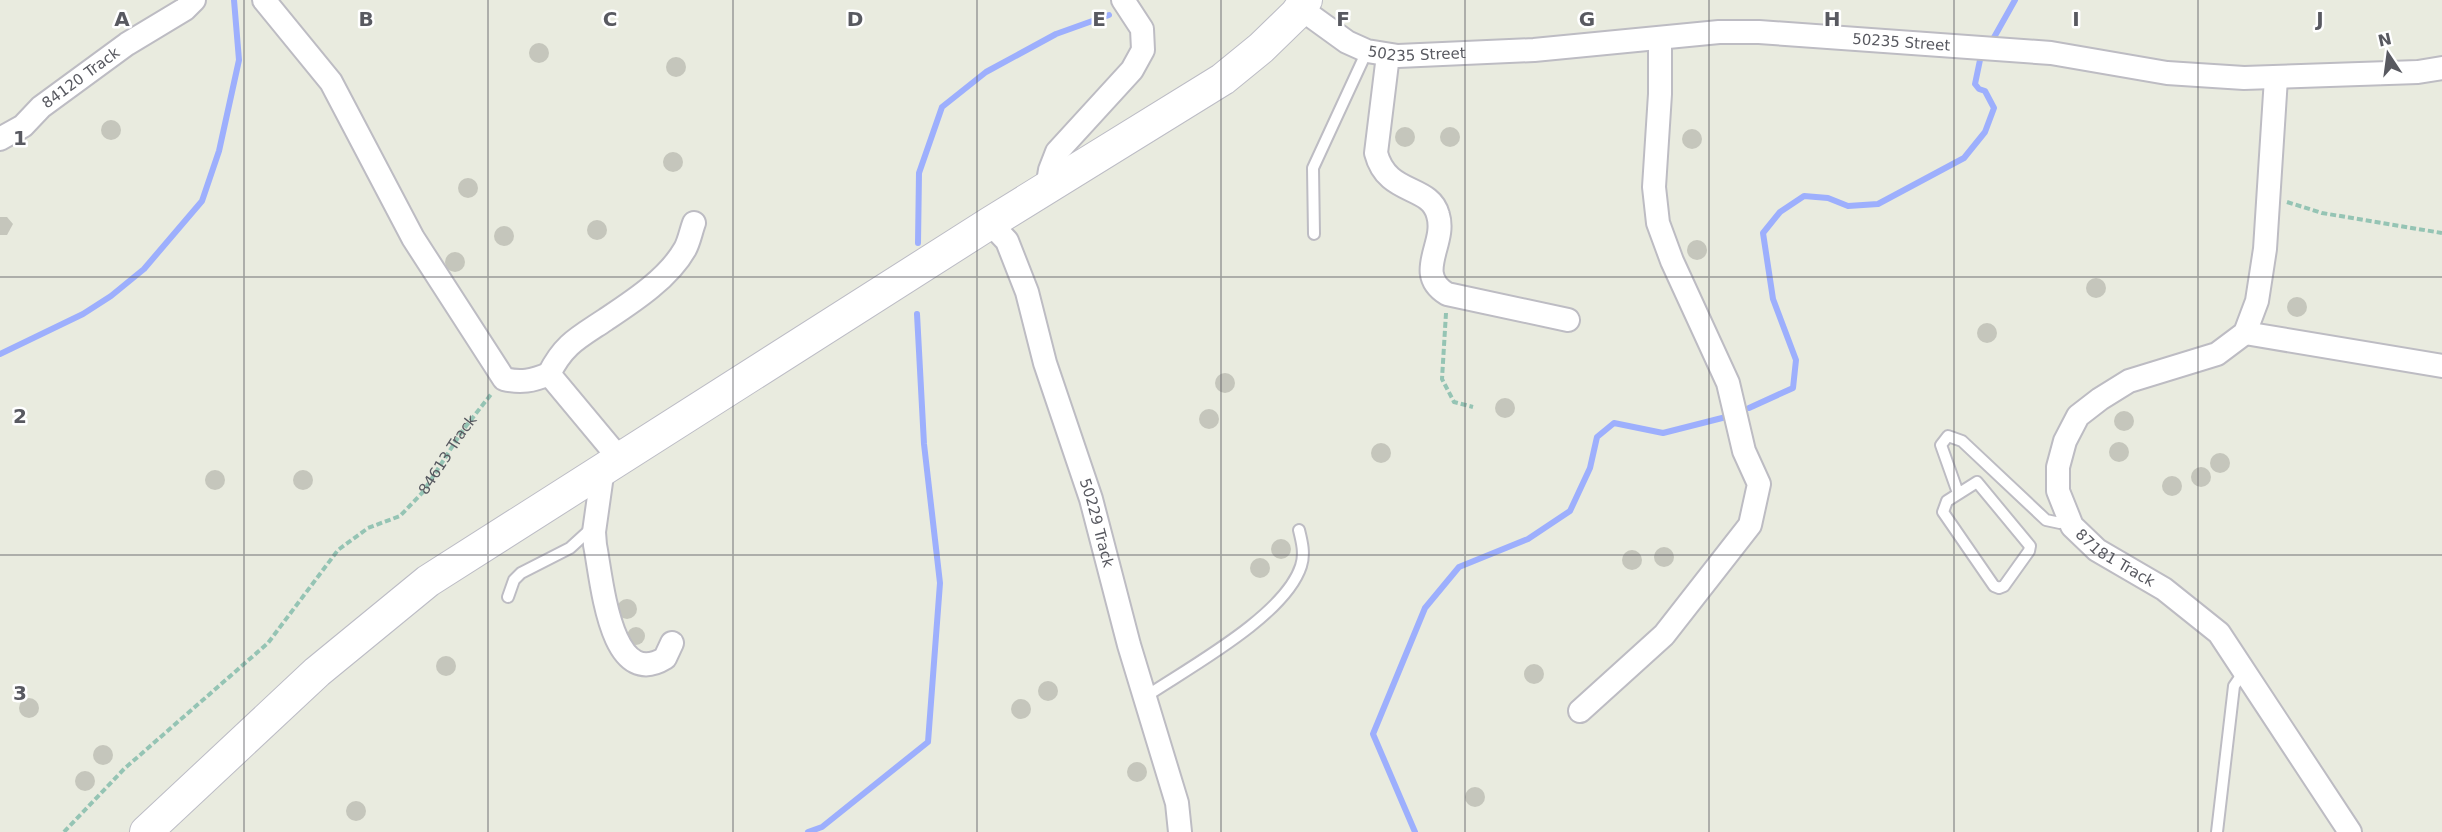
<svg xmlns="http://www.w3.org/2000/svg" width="2442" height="832" font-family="'DejaVu Sans',sans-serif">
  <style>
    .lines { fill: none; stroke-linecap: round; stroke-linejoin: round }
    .stream { stroke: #9daffd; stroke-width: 6 }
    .building { fill: #c5c6bc }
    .lane-casing { stroke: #bdbcc3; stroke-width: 14 }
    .street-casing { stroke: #bdbcc3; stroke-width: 26 }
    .secondary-casing { stroke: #bcbcc5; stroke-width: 34 }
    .path { stroke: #95c4b4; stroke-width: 4; stroke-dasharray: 6 3; stroke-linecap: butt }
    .lane { stroke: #fff; stroke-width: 10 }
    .street { stroke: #fff; stroke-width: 22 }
    .secondary { stroke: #fff; stroke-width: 32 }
    .grid { fill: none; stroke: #585960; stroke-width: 1.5; stroke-opacity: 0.55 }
    .labels { text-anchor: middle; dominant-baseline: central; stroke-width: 5; stroke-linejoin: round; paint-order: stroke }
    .street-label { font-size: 15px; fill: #585960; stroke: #fff }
    .grid-label { font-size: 20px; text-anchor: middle; font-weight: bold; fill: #585960; stroke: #fff; stroke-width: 5; stroke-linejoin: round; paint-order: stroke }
  </style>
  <rect width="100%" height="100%" fill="#e9ebdf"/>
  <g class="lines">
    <g class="stream">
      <path d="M1992 41 2015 0"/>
      <path d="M918 243 919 173 942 107 986 72 1056 34 1109 15"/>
      <path d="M0 354 83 314 111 296 144 269 202 201 219 151 239 60 234 0"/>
      <path d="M1749 408 1793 388 1796 360 1773 299 1763 233 1780 212 1804 196 1828 198 1848 206 1878 204 1964 158 1985 132 1994 108 1985 91 1979 89 1975 84 1980 60"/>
      <path d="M808 832 822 827 928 742 940 583 924 444 917 314"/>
      <path d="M1415 832 1373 734 1425 608 1459 567 1528 539 1570 511 1590 468 1597 437 1614 423 1663 433 1730 416"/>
    </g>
  </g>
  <g class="building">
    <circle cx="539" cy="53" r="10"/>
    <circle cx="676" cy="67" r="10"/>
    <circle cx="111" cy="130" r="10"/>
    <circle cx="1450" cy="137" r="10"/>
    <circle cx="1405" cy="137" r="10"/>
    <circle cx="1692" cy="139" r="10"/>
    <circle cx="673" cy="162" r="10"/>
    <circle cx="468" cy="188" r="10"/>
    <path d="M0 217H7L13 224 7 235H0Z"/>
    <circle cx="597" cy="230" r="10"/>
    <circle cx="504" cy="236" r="10"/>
    <circle cx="1697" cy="250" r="10"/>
    <circle cx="455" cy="262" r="10"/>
    <circle cx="2096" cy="288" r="10"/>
    <circle cx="2297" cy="307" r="10"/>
    <circle cx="1987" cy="333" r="10"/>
    <circle cx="1225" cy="383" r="10"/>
    <circle cx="1505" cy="408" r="10"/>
    <circle cx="1209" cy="419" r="10"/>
    <circle cx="2124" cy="421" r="10"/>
    <circle cx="2119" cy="452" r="10"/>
    <circle cx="1381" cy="453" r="10"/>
    <circle cx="2220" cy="463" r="10"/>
    <circle cx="2201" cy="477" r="10"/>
    <circle cx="303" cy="480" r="10"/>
    <circle cx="215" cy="480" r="10"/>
    <circle cx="2172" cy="486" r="10"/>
    <circle cx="1281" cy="549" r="10"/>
    <circle cx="1664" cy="557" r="10"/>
    <circle cx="1632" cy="560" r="10"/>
    <circle cx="1260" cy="568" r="10"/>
    <circle cx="627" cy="609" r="10"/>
    <circle cx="636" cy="636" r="9"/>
    <circle cx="446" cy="666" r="10"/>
    <circle cx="1534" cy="674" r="10"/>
    <circle cx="1048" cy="691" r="10"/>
    <circle cx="29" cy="708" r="10"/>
    <circle cx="1021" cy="709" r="10"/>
    <circle cx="103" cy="755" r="10"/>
    <circle cx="1137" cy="772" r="10"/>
    <circle cx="85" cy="781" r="10"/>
    <circle cx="1475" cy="797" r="10"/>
    <circle cx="356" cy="811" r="10"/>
  </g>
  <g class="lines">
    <defs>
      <g id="lane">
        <path d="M1314 234 1313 168 1367 51"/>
        <path d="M1977 482 2030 546 2029 551 2004 586 1999 588 1994 586 1943 512 1947 501Z"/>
        <path d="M1958 493 1941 445 1948 436 1962 441 2046 520 2060 523 2067 516"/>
        <path d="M508 597 514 580 521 573 570 548 593 527"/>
        <path d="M1145 697C1188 668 1285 616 1301 566 1305 554 1302 542 1299 530"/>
        <path d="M2217 832 2234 686 2245 670"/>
      </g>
      <g id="street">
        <path d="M264 0 331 82 413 238 504 379C521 383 532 381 549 374"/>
        <path id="s2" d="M1300 8 1347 42 1367 51 1398 56 1534 50 1719 32H1759L2051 53 2167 73 2244 78 2418 72 2442 68"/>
        <path d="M1388 55 1376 153C1387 196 1430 184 1438 215 1447 244 1413 273 1447 294L1568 320"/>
        <path id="s3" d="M2276 78 2265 249 2257 301 2245 333 2217 354 2129 381 2100 399 2078 416 2065 441 2058 467V491L2072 526 2097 550 2164 589 2219 633 2350 832"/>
        <path id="s4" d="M0 139 23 126 41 107 127 44 185 9 194 0"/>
        <path d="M1047 188 1050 170 1057 152 1132 70 1143 50 1142 29 1123 0"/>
        <path id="s5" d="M990 223 1007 241 1027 292 1045 363 1091 499 1129 645 1177 803 1180 832"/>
        <path d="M2245 333 2442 366"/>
        <path d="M619 458 549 374C564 344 578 338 605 320 632 302 668 279 685 249 689 242 691 231 694 223"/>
        <path d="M603 468 594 532 595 545C602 579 610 692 665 658L672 643"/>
        <path d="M1580 711 1664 635 1750 525 1759 484 1744 451 1728 383 1672 261 1658 223 1654 187 1660 94V39"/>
      </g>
      <path id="secondary" d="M146 832 317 672 428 581 990 223 1223 79 1261 48 1296 14 1306 0"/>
    </defs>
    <use href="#lane" class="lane-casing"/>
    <use href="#street" class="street-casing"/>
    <use href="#secondary" class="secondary-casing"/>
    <g class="path">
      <path d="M2287 202 2322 213 2442 233"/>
      <path d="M1446 313 1442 379 1454 402 1473 407"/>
      <path id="s1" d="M64 832 124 769 268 643 338 550 368 528 400 516 423 492 463 430 492 393"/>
    </g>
    <use href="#lane" class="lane"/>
    <use href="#street" class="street"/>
    <use href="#secondary" class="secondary"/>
  </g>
  <path class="grid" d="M244 0V832M488 0V832M733 0V832M977 0V832M1221 0V832M1465 0V832M1709 0V832M1954 0V832M2198 0V832M0 277H2442M0 555H2442"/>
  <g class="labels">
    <g class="street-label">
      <text stroke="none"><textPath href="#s2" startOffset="616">50235 Street</textPath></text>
      <text stroke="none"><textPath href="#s2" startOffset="130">50235 Street</textPath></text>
      <text stroke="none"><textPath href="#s4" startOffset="102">84120 Track</textPath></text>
      <text stroke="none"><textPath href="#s1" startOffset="544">84613 Track</textPath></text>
      <text stroke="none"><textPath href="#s5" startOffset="321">50229 Track</textPath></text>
      <text stroke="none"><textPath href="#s3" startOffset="618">87181 Track</textPath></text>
    </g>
  </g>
  <g class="grid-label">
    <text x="122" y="26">A</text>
    <text x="366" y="26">B</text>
    <text x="610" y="26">C</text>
    <text x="855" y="26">D</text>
    <text x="1099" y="26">E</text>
    <text x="1343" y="26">F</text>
    <text x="1587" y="26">G</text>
    <text x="1832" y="26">H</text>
    <text x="2076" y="26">I</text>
    <text x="2320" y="26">J</text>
    <text x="20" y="145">1</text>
    <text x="20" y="423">2</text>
    <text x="20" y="700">3</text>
  </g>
  <g transform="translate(2388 54) rotate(347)" stroke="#ffffff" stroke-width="4.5" paint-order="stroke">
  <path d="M0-4.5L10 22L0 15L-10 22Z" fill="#585960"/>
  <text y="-9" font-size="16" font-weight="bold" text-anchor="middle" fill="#585960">N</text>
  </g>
</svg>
